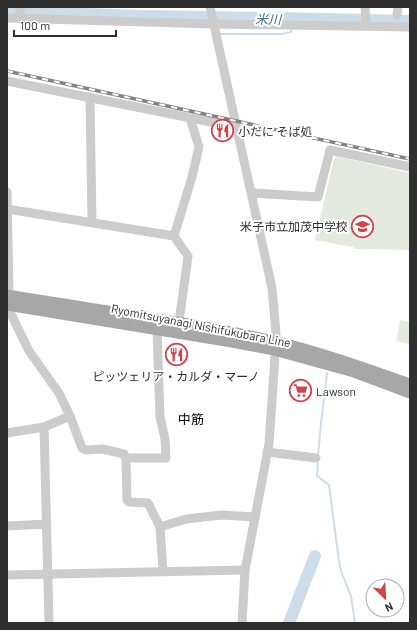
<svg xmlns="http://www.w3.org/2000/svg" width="417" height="630" font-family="Barlow,'Noto Sans JP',sans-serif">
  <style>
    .grass { fill: #e4ebde }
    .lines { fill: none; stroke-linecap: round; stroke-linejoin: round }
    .stream { stroke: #ccdde9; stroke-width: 2 }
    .river { stroke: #ccdde9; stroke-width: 12 }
    .minor { stroke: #ccc; stroke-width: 9 }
    .major { stroke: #a7a7a7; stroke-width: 11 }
    .rail-casing { stroke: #848484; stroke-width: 3.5 }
    .rail { stroke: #fff; stroke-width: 2; stroke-dasharray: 6; stroke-linecap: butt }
    .labels { text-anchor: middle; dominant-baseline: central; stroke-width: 4; stroke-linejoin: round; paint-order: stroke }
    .poi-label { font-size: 12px; fill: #2f2f2f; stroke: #fff; text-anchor: start }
    .street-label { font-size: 12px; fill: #2f2f2f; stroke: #fff }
    .water-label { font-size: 13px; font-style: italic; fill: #446d89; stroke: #fff }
    .neighbourhood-label { font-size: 13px; fill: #000; stroke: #fff }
  </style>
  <rect width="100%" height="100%" fill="#fff"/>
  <g class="grass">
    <path d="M336 156 410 173V250L355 249 353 247 315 240 334 159Z"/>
    <path d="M400 320 410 322V344L396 341Z"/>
  </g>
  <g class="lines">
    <g class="stream">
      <path d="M220 34H281L291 32V29"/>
      <path d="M318 456 321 423 327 373"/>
      <path d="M318 460 317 476 329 485 339 561 341 571 351 596 355 623"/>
    </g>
    <g class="river">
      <path d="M7 11 139 16 280 18 410 21"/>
      <path d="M289 623 315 556"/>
    </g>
    <g class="minor">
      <path d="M210 7 272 288 276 333 274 372 269 444 245 570 242 623"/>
      <path d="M365 7 366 26"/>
      <path d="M397 15 398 7"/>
      <path d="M7 18 214 24 410 27"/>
      <path d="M20 18V7"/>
      <path d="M7 81 236 127"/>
      <path d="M90 97 92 222"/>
      <path d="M7 192 9 296 11 314 29 351 59 393 70 416 44 427"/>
      <path d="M252 193 318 197 330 150 410 167"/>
      <path d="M7 209 174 236 188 256 179 322"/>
      <path d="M174 236 192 177 199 147 191 121V118"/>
      <path d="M70 416 82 448 86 450 103 449 124 454 126 458 127 500 129 502 148 503 160 527 163 571"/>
      <path d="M7 433 44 427 49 623"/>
      <path d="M267 452 316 458"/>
      <path d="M126 458H166L165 439 160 417 157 330"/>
      <path d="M7 526 47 524"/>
      <path d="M160 527 186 519 222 515 255 517"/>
      <path d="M7 575 245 570"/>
    </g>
    <g class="major">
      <path d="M7 295C96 310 186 321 274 341 320 352 365 368 410 384"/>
      <path d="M7 305 232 342 274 350 354 372 410 393"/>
    </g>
    <defs>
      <path id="rail" d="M7 71 410 159"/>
    </defs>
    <use href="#rail" class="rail-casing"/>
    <use href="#rail" class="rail"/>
  </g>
  <defs>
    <symbol id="restaurant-ring" viewBox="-11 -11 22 22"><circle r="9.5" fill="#fff" stroke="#d54148" stroke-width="1.5"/><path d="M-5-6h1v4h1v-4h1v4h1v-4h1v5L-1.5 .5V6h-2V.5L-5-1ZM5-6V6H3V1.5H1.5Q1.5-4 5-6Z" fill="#d54148"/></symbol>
    <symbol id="school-ring" viewBox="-11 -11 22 22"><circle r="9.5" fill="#fff" stroke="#d54148" stroke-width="1.5"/><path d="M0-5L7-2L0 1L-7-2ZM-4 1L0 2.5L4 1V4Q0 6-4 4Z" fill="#d54148"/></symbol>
    <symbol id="supermarket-ring" viewBox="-11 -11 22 22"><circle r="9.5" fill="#fff" stroke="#d54148" stroke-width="1.5"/><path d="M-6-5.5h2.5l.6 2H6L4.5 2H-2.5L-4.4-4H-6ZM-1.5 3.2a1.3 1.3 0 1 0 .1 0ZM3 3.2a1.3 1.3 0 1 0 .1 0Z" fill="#d54148"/></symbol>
  </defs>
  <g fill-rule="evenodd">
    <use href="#restaurant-ring" x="210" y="118" width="25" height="25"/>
    <use href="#school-ring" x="350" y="214" width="25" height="25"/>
    <use href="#restaurant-ring" x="164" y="342" width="25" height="25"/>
    <use href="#supermarket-ring" x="288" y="378" width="25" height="25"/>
  </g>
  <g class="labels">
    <g class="poi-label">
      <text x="238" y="131">小だに そば処</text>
      <text x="348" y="226" text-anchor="end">米子市立加茂中学校</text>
      <text x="176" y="376" text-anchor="middle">ピッツェリア・カルダ・マーノ</text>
      <text x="316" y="391">Lawson</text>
    </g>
    <g class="street-label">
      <text transform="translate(201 325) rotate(11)">Ryomitsuyanagi Nishifukubara Line</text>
    </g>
    <g class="water-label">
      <text transform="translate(268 19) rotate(1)">米川</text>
    </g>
    <g class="neighbourhood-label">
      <text x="191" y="419">中筋</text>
    </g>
  </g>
  <rect width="417" height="630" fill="none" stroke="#2f2f2f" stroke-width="16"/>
  <g transform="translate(385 598) rotate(156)"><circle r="19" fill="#ffffff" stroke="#acacac"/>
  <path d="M0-3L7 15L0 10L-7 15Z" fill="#d54148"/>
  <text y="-6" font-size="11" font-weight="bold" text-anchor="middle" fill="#2f2f2f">N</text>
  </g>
  <path d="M14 30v6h102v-6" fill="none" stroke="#2f2f2f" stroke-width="2"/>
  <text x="20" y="30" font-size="12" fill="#2f2f2f" stroke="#ffffff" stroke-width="3" paint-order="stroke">100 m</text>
</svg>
